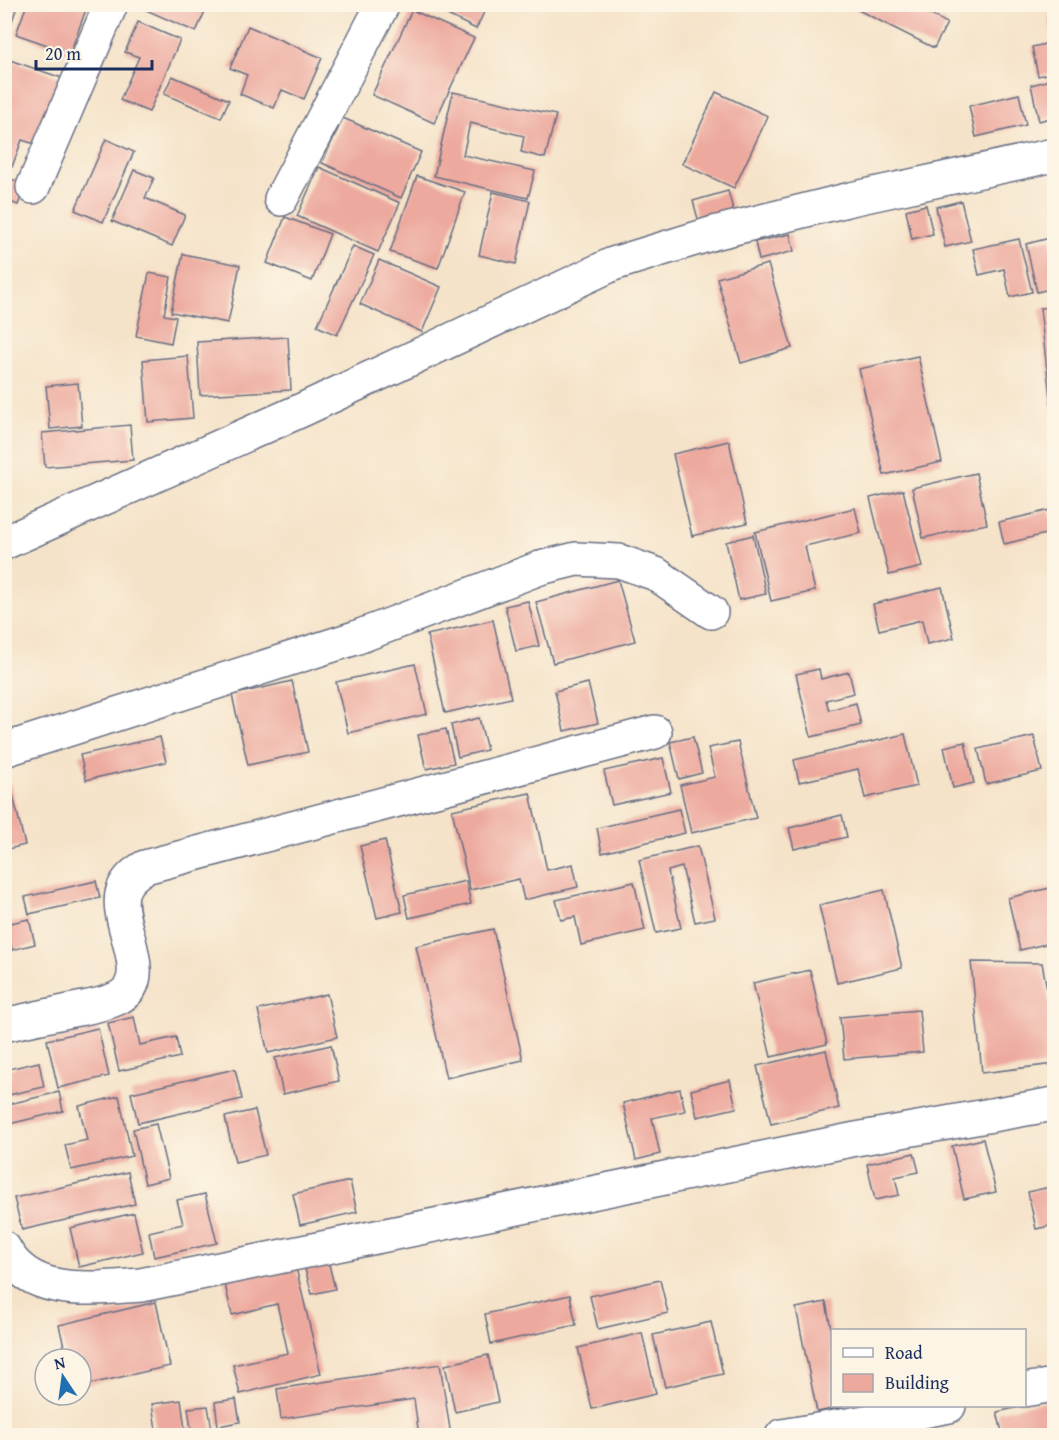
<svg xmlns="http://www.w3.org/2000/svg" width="1059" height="1440" font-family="'Gentium Book Plus',serif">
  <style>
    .building { fill: #eda99e }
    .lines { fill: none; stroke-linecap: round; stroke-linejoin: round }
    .street-casing { stroke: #676e83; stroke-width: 36 }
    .street { stroke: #fff; stroke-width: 33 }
  </style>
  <rect width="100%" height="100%" fill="#fcf5e5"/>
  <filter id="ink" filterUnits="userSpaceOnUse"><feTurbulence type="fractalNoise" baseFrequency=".0167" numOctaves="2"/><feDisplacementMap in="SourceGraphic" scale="12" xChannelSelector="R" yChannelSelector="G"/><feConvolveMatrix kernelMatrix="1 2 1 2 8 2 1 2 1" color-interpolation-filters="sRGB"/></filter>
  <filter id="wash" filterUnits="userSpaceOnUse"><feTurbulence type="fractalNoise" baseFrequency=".008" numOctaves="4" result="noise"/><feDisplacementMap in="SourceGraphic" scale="24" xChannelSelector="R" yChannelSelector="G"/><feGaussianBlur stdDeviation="1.35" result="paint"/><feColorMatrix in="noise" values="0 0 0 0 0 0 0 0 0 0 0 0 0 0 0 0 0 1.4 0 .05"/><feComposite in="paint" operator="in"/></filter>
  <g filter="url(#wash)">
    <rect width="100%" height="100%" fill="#f5e3c9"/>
    <g id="blocks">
      <g class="building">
        <path d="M4 4H18L5 41H4Z"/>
        <path d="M27 4H88L70 53 16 34Z"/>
        <path d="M138 4H208L196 32 137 6Z"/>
        <path d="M425 4H488L476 29Z"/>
        <path d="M846 4H910L947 23 934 48Z"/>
        <path d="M412 10 474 38 434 123 372 95Z"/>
        <path d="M1054 17V41H1053L1049 18Z"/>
        <path d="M138 22 180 40 149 112 120 100 139 57 125 52Z"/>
        <path d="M248 26 322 58 304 99 282 90 274 108 240 94 247 75 230 68Z"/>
        <path d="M1054 42V73L1038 76 1032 47Z"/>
        <path d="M4 58 62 78 38 145 22 140 12 167 4 164Z"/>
        <path d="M172 76 229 100 221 118 164 94Z"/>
        <path d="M1054 79V117L1039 121 1031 85Z"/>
        <path d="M453 92 556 115 545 158 521 152 524 136 470 123 463 155 535 171 528 198 434 176Z"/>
        <path d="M716 92 768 116 734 188 682 164Z"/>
        <path d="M1019 94 1026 125 976 137 969 106Z"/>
        <path d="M343 118 421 152 401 198 322 163Z"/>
        <path d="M106 139 134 152 103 222 75 210Z"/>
        <path d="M319 167 400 203 378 252 297 216Z"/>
        <path d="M134 170 154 178 145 198 185 215 172 246 112 221Z"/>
        <path d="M417 176 465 192 438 268 390 252Z"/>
        <path d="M5 177 26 184 18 205 5 200Z"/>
        <path d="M728 191 735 217 700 226 693 201Z"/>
        <path d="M493 192 530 201 516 264 479 255Z"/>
        <path d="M961 201 971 241 945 247 936 207Z"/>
        <path d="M926 205 933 234 912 239 906 210Z"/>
        <path d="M285 217 330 234 312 281 267 263Z"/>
        <path d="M790 234 794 251 759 260 755 242Z"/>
        <path d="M1050 238 1054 258V288L1037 292 1026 244Z"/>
        <path d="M1019 239 1032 292 1010 297 1004 269 979 275 973 249Z"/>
        <path d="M353 246 374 255 337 335 317 326Z"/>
        <path d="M183 254 240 265 228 323 171 312Z"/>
        <path d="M379 260 441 287 422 332 360 304Z"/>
        <path d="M768 264 792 348 741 363 717 278Z"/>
        <path d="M149 273 171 277 164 315 176 317 171 343 136 336Z"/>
        <path d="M1054 307V406H1051L1040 308Z"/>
        <path d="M288 337 291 390 200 395 197 342Z"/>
        <path d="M188 356 193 418 148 422 143 360Z"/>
        <path d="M918 356 942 462 884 475 859 369Z"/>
        <path d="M78 383 82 426 50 429 46 386Z"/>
        <path d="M130 425 133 460 45 467 42 433Z"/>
        <path d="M729 441 747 523 692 536 673 454Z"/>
        <path d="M976 473 987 524 923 538 912 488Z"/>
        <path d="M903 490 922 567 889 575 870 498Z"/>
        <path d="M855 508 861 533 805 546 815 591 771 601 755 532Z"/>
        <path d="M1050 510 1054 532 1004 544 999 522Z"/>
        <path d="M753 535 766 594 739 600 726 542Z"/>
        <path d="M618 580 635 641 553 663 536 602Z"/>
        <path d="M942 587 954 638 927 644 922 620 879 630 873 604Z"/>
        <path d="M528 601 539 646 516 651 505 606Z"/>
        <path d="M493 620 511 698 445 713 427 635Z"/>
        <path d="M415 664 427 714 348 733 336 682Z"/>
        <path d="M819 669 821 679 849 672 854 693 826 700 829 710 856 703 861 725 811 737 796 674Z"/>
        <path d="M292 681 308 752 248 765 232 695Z"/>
        <path d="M588 683 598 723 564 731 555 691Z"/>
        <path d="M479 718 487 750 458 757 451 725Z"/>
        <path d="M446 729 454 763 426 769 418 735Z"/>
        <path d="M905 734 917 786 865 798 858 769 799 782 794 760Z"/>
        <path d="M1034 736 1042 771 986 784 978 749Z"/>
        <path d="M160 737 166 762 86 780 80 755Z"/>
        <path d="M693 737 702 773 679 779 670 742Z"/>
        <path d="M738 742 756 818 691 833 680 785 715 777 708 748Z"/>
        <path d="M965 742 974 783 953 788 944 747Z"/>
        <path d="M663 758 671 792 612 805 604 771Z"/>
        <path d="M10 783 25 845 4 850V784Z"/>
        <path d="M530 793 547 870 573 864 578 887 524 900 519 879 470 890 452 810Z"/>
        <path d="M679 809 685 833 602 853 597 828Z"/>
        <path d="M842 815 847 837 794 849 789 828Z"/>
        <path d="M385 840 402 912 377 918 360 846Z"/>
        <path d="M698 846 715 918 695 922 682 867 668 871 681 928 656 933 639 860Z"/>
        <path d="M96 881 100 898 29 914 25 897Z"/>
        <path d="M466 881 471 904 409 918 404 895Z"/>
        <path d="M634 882 645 930 581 945 575 917 561 920 556 900Z"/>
        <path d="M1054 887V942L1020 950 1008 898Z"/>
        <path d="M884 890 902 968 837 983 819 905Z"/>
        <path d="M29 919 35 944 12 950 6 924Z"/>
        <path d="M493 929 523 1060 446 1078 416 946Z"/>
        <path d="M971 962 1042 963 1054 1027V1064L982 1073Z"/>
        <path d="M810 970 827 1044 771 1057 753 983Z"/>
        <path d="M327 994 337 1037 268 1053 258 1010Z"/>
        <path d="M919 1010 923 1052 844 1059 840 1017Z"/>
        <path d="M134 1017 140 1045 176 1037 180 1057 119 1071 108 1023Z"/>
        <path d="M98 1028 109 1076 58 1088 47 1040Z"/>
        <path d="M331 1045 339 1081 283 1094 275 1058Z"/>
        <path d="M826 1050 839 1108 771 1124 757 1066Z"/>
        <path d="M39 1062 44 1087 4 1096V1070Z"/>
        <path d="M235 1069 242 1099 138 1123 131 1093Z"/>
        <path d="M730 1080 736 1108 697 1117 691 1090Z"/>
        <path d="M680 1089 685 1111 652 1118 660 1154 636 1160 623 1103Z"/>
        <path d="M59 1092 63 1111 5 1125V1105Z"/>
        <path d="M119 1096 132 1156 71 1170 65 1145 87 1140 79 1106Z"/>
        <path d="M255 1110 266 1155 235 1162 225 1117Z"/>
        <path d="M156 1124 169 1178 145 1184 133 1129Z"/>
        <path d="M983 1139 996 1192 964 1199 952 1146Z"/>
        <path d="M914 1153 919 1172 895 1177 899 1195 875 1200 867 1164Z"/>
        <path d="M128 1172 135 1204 22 1230 14 1198Z"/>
        <path d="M350 1181 357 1212 300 1225 293 1194Z"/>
        <path d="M1054 1186V1225L1036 1229 1028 1192Z"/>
        <path d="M205 1194 217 1243 154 1257 149 1232 183 1224 177 1200Z"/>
        <path d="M134 1213 143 1252 79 1267 70 1228Z"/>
        <path d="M327 1256 335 1289 312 1294 303 1262Z"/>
        <path d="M294 1259 321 1374 240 1394 233 1365 288 1353 277 1304 232 1315 223 1276Z"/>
        <path d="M660 1280 668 1313 598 1329 590 1296Z"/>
        <path d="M570 1295 576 1325 491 1344 485 1314Z"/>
        <path d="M156 1302 170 1366 81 1386V1359H67L59 1325Z"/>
        <path d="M826 1302 832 1334V1406L842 1407 817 1412 796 1308Z"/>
        <path d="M711 1322 723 1374 665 1387 653 1335Z"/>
        <path d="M642 1333 656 1394 592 1409 578 1348Z"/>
        <path d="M488 1355 498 1402 455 1412 445 1365Z"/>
        <path d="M440 1364 451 1436H419L414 1399 281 1419 277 1389Z"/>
        <path d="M236 1399 240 1422 218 1426 215 1402Z"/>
        <path d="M1054 1399V1436H1018V1433L1003 1436 997 1412Z"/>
        <path d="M181 1400 186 1436H157L152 1404Z"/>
        <path d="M208 1406 213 1436H192L188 1408Z"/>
      </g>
    </g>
  </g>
  <g filter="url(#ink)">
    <use href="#blocks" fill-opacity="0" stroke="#676e83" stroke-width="1.5"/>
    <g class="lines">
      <defs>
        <g id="street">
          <path d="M33 187 111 4"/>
          <path d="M281 199 383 4"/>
          <path d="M4 543 304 409 613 264 714 233 851 199 1054 155"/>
          <path d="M4 750 355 638 540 568 576 559 619 561 656 574 711 612"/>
          <path d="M4 1025C27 1020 50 1015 73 1010 88 1007 104 1005 118 998 157 978 112 921 123 890 127 879 135 873 145 867L655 732"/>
          <path d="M4 1248C30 1299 94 1288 141 1285L856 1139 1054 1104"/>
          <path d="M1024 1390 1054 1385"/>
          <path d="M782 1436 865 1422 949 1406"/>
        </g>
      </defs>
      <use href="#street" class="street-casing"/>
      <use href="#street" class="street"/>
    </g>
  </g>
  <rect width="1059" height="1440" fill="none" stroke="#fcf5e5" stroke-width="24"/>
  <rect x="831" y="1329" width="195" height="78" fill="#fcf5e5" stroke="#a2a6af" stroke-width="1.5"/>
  <rect x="843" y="1348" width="30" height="9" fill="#ffffff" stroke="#a2a6af" stroke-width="1.5"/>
  <text x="885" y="1359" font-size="18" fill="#1b2f5e">Road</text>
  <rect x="843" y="1374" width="30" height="18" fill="#eda99e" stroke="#a2a6af" stroke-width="1.5"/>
  <text x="885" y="1389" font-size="18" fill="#1b2f5e">Building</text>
  <g transform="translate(63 1377) rotate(347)"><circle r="28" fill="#fcf5e5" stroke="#a2a6af" stroke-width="1.5"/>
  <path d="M0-4.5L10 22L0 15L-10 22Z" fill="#1f6fb2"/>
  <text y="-9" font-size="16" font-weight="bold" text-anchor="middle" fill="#1b2f5e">N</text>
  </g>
  <path d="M36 60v9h116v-9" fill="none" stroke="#1b2f5e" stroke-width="3"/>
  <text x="45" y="60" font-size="18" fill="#1b2f5e" stroke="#fcf5e5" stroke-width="4.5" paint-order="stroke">20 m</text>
</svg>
